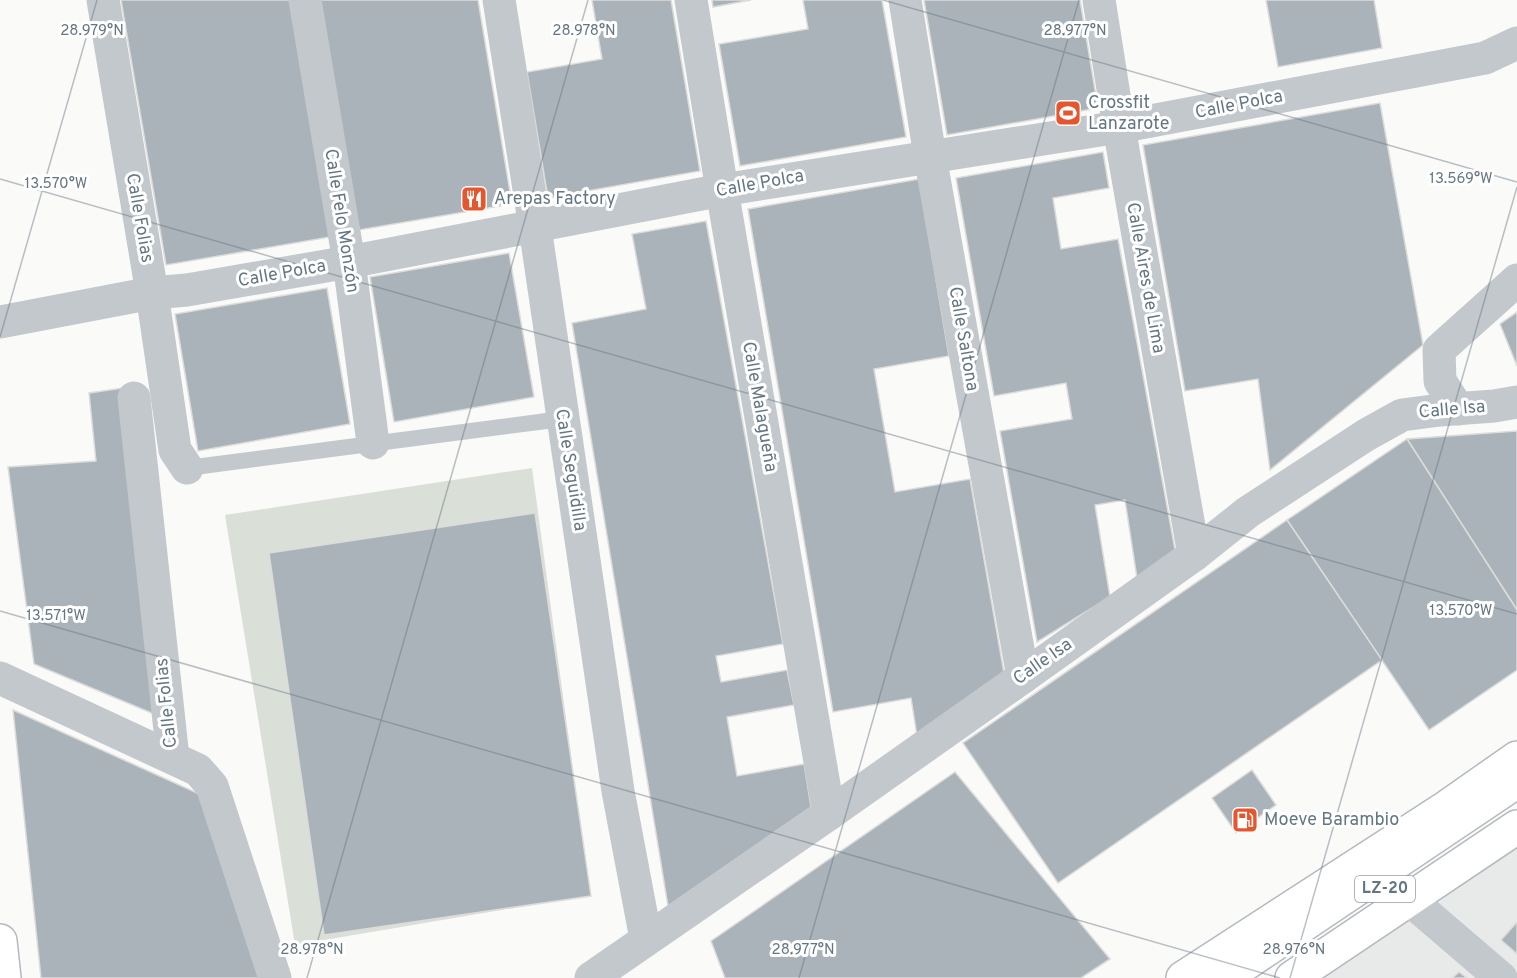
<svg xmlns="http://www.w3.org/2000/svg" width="1517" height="978" font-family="Overpass,sans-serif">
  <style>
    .built { fill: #e8e9e9 }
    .green { fill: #dadfd7 }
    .building { fill: #aab3b9; stroke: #dcdcda; stroke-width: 1.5 }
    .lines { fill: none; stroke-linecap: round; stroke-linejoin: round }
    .secondary-casing { stroke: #b3babf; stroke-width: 36 }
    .primary-casing { stroke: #b5babe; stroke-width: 36 }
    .lane { stroke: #c3c8cc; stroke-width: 16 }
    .street { stroke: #c3c8cc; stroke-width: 33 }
    .secondary { stroke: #fff; stroke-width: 33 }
    .primary { stroke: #fff; stroke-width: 33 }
    .ticks { fill: none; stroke: #657683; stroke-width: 1.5; stroke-opacity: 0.45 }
    .labels { text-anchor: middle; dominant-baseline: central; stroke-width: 6; stroke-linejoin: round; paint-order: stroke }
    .shield { fill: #fff; stroke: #939fa8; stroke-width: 1.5 }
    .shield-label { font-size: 16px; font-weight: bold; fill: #657683 }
    .poi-label { font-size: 18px; fill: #657683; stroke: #fff; text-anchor: start }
    .street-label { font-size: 18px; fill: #657683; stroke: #fff }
    .ticks-label { font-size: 15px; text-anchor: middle; fill: #657683; stroke: #fff; stroke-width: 6; stroke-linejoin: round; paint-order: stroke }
  </style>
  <rect width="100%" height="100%" fill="#fafaf8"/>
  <path class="built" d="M1517 843V978H1316Z"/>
  <path class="green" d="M532 468 590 895 295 945 225 515Z"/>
  <g class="building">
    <path d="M121 0H290L330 237 166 265Z"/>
    <path d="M320 0H478L512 204 359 230Z"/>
    <path d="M592 0H671L700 171 548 198 527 72 602 59Z"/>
    <path d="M712 0H751L713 7Z"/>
    <path d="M803 0H882L906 137 740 166 719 44 808 29Z"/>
    <path d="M924 0H1080L1098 108 947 135Z"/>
    <path d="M1266 0H1374L1382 48 1278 67Z"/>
    <path d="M1380 103 1423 345 1270 470 1258 379 1185 391 1143 145Z"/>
    <path d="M1103 152 1109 188 1053 198 1061 249 1118 239 1176 555 1137 578 1125 500 1095 505 1110 597 1037 642 1000 431 1072 419 1066 383 994 396 956 178Z"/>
    <path d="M919 179 949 356 874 369 895 492 970 479 1004 673 918 742 911 698 833 712 748 209Z"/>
    <path d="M706 221 783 644 716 656 721 682 787 670 794 705 727 717 737 776 804 764 811 807 668 906 572 323 646 309 632 234Z"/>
    <path d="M509 253 534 397 394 422 370 277Z"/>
    <path d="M327 288 350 424 198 451 175 314Z"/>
    <path d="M1517 312V366L1500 324Z"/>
    <path d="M123 388 154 714 34 664 8 467 96 461 89 393Z"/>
    <path d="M1517 431V610L1407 439Z"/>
    <path d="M1407 439 1517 610V670L1429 730 1287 520Z"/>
    <path d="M535 513 591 896 324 935 269 553Z"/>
    <path d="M1287 520 1382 660 1058 883 963 743Z"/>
    <path d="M13 710 206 797 262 978H41Z"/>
    <path d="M1252 770 1276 805 1236 833 1212 798Z"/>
    <path d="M955 772 1110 959 1081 978H725L711 941Z"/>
    <path d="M1517 922V954L1501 940Z"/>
    <path d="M1459 972 1467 978H1452Z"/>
  </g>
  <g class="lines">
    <defs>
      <g id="secondary">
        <path d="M0 941 4 978"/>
        <path d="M1183 978 1447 807 1517 758"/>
        <path d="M1292 978 1517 827"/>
      </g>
      <path id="primary" d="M1224 978 1517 781"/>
    </defs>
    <use href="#secondary" class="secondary-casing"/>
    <use href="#primary" class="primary-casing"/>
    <path class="lane" d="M187 468 562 419"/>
    <g class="street">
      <path d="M103 0 152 293 175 450 187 468"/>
      <path d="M305 0 349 262 373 443"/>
      <path d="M499 0 535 227 618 791 646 939"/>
      <path d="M691 0 722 190 829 814"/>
      <path d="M905 0 930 156 1023 677"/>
      <path d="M1099 0 1119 127 1194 555"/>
      <path d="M0 322 152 293 187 290 349 262 722 190 1119 127 1485 58 1517 43"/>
      <path d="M134 398 173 758"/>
      <path d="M1458 409 1440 381 1439 350 1517 280"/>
      <path d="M0 678 198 770 212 786 275 978"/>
      <path d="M1410 900 1501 978"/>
      <path d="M591 978 829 814 1023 677 1194 555 1248 512 1366 435 1402 415 1440 410 1494 406 1517 402"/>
    </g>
    <use href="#secondary" class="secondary"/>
    <use href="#primary" class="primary"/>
  </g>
  <path class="ticks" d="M883 0 1517 182M0 179 1517 614M0 337 97 0M0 611 1280 978M307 978 588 0M799 978 1079 0M1290 978 1517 187"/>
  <defs>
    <symbol id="stadium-square" viewBox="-11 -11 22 22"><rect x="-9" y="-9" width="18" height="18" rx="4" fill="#e4572e" stroke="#fff"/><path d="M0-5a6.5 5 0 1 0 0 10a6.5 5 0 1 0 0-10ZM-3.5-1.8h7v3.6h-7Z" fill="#fff"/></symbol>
    <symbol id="restaurant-square" viewBox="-11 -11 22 22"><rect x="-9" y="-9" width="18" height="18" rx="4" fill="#e4572e" stroke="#fff"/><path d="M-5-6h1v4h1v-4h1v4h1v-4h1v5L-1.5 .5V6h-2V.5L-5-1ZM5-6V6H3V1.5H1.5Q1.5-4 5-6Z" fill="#fff"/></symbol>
    <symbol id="fuel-square" viewBox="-11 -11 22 22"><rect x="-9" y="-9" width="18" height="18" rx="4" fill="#e4572e" stroke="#fff"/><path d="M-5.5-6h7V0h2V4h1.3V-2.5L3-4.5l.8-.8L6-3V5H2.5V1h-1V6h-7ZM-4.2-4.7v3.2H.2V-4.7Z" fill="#fff"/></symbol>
  </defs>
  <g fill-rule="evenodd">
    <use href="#stadium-square" x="1053" y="98" width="30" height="30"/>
    <use href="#restaurant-square" x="459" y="184" width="30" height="30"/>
    <use href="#fuel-square" x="1230" y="805" width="30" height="30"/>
  </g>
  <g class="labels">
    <rect class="shield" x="1355" y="876" width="60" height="26" rx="4.5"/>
    <g class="shield-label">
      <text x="1385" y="889">LZ-20</text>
    </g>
    <g class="poi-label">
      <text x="1088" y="103">Crossfit<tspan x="1088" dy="21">Lanzarote</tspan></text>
      <text x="494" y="199">Arepas Factory</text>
      <text x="1264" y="820">Moeve Barambio</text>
    </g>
    <g class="street-label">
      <text transform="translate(1239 105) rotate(-11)">Calle Polca</text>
      <text transform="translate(760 184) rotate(-10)">Calle Polca</text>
      <text transform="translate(139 218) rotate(80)">Calle Folias</text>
      <text transform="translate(341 221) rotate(81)">Calle Felo Monzón</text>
      <text transform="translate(282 274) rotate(-10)">Calle Polca</text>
      <text transform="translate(1145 278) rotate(80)">Calle Aires de Lima</text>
      <text transform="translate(963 339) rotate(80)">Calle Saltona</text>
      <text transform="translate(759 407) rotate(80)">Calle Malagueña</text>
      <text transform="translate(1452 410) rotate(-5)">Calle Isa</text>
      <text transform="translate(570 470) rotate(81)">Calle Seguidilla</text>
      <text transform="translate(1043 662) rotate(-35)">Calle Isa</text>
      <text transform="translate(167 703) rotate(-96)">Calle Folias</text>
    </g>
  </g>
  <g class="ticks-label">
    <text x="92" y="35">28.979°N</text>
    <text x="584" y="35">28.978°N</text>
    <text x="1075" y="35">28.977°N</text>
    <text x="1461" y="183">13.569°W</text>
    <text x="56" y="188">13.570°W</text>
    <text x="1461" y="615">13.570°W</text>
    <text x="56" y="620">13.571°W</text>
    <text x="312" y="954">28.978°N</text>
    <text x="803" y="954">28.977°N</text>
    <text x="1294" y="954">28.976°N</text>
  </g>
</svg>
